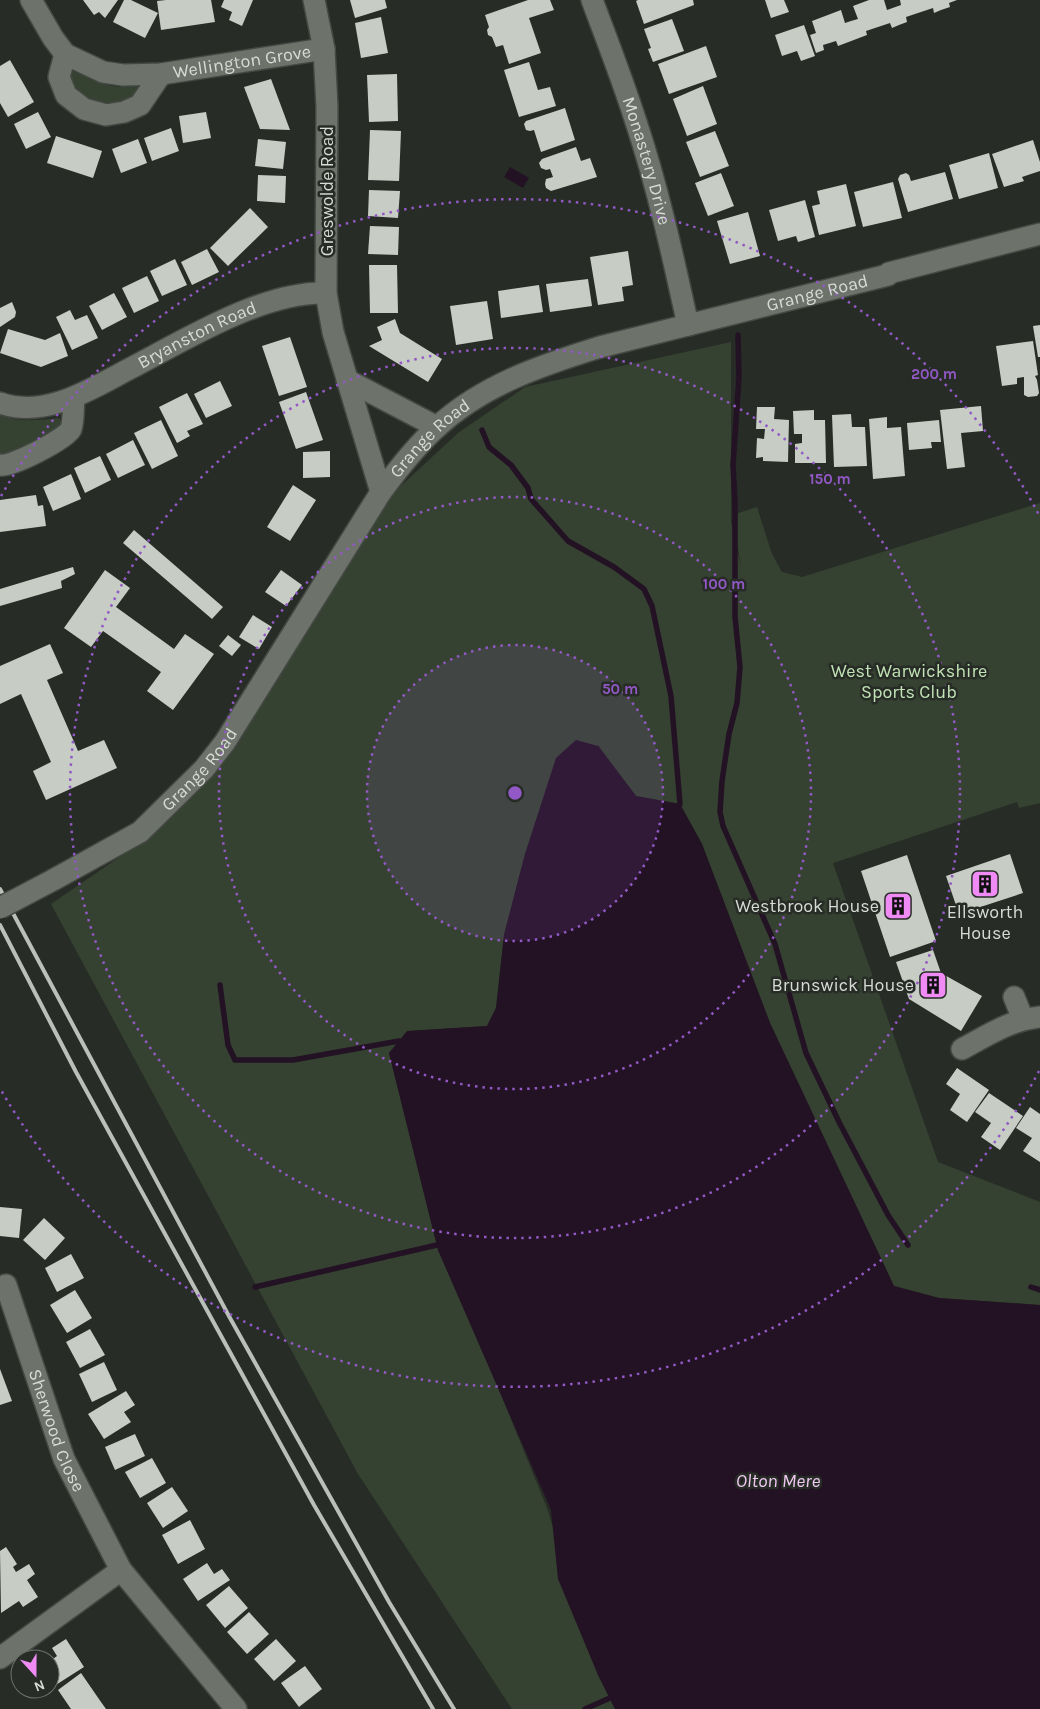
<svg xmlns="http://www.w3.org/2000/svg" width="1040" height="1709" font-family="Karla,sans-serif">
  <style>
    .green { fill: #364231 }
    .water { fill: #231224 }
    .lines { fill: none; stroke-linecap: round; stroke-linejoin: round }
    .stream { stroke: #231224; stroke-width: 5.5 }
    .building { fill: #c7cdc4 }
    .minor-casing { stroke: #444843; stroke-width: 24 }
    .minor { stroke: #6d736b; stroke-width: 21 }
    .rail { stroke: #bbbfba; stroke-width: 4 }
    .minor-bridge-casing { stroke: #444843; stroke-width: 24; stroke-linecap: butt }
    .minor-bridge { stroke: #6d736b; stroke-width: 21 }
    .ring { fill: none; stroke: #9258c5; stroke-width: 2.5; stroke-dasharray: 2.5 5 }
    .labels { text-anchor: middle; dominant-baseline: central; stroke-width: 5; stroke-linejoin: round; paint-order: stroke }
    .street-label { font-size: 18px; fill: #d7dbd6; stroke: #272c26 }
    .park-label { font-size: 18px; fill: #c1e3b5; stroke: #272c26 }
    .poi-label { font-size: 18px; fill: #d7dbd6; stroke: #272c26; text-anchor: end }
    .water-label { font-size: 19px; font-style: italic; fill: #f0c8f2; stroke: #272c26 }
    .centre { fill: #9258c5; stroke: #272c26; stroke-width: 2.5 }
    .ring-label { font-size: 15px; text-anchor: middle; font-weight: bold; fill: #9258c5; stroke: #272c26; stroke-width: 5; stroke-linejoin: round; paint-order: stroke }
  </style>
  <rect width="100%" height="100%" fill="#272c26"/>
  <g class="green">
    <path d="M73 71C87 77 106 87 121 87 128 87 133 84 141 87L143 91 116 109 76 97 67 77Z"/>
    <path d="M731 342V522L742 572 732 515 757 507 772 554 782 572 802 577 1040 503V803L1019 808 1017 802 833 863 938 1162 1040 1202V1305L939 1298 894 1286 770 1023 702 844 680 804 636 796 598 745 525 854 504 935 496 1008 487 1026 408 1031 389 1053 438 1250 493 1375 547 1508 598 1675 615 1709H512L358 1474 51 904 137 845 225 758 391 495 458 433 525 387Z"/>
    <path d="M0 415C18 423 40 420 59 418L64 424 58 437 0 460Z"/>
  </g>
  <g class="water">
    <path d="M510 167 529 178 523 188 504 177Z"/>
    <path d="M576 740 598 746 636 796 680 804 702 844 770 1023 894 1286 939 1298 1040 1305V1709H615L598 1675 558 1579 551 1510 438 1250 389 1053 407 1031 487 1026 496 1008 504 935 525 854 556 758Z"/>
  </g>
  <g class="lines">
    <g class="stream">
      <path d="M738 335 739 377 733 465 735 502V617L740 667 737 703 729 734 722 781 720 812 723 826 775 944 806 1053 839 1122 888 1215 908 1245"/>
      <path d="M482 430 489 447 511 465 528 488 531 499 568 541 614 567 644 589 652 606 671 696 680 804"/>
      <path d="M220 985 228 1045 235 1060H293L399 1041"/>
      <path d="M255 1287 437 1245"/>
      <path d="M1031 1287 1040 1290"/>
      <path d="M585 1709 610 1698"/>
    </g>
  </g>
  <g class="building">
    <path d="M83 0H118L105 18 99 12 94 15Z"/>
    <path d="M124 0H131L158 13 145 38 113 22Z"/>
    <path d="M166 0H211L215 22 161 30 157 1Z"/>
    <path d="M224 0H253L242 26 229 20 232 12 221 7Z"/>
    <path d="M350 0H385L387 8 355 18Z"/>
    <path d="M528 0H550L554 10 529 18 541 53 509 64 503 45 496 47 492 37 488 35 487 30 489 27 485 15Z"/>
    <path d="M638 0H693L694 5 644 24 636 1Z"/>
    <path d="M765 0H784L789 12 771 18Z"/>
    <path d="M869 0H884L887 10 901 5 900 0H957L949 3 950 7 941 10 934 13 933 8 906 17 907 22 899 25 892 28 890 23 866 31 867 35 838 46 836 41 823 45 824 50 816 53 810 35 816 33 812 21 841 10 845 23 851 21 858 19 853 6Z"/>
    <path d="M381 17 388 53 361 58 355 23Z"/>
    <path d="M672 19 684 51 653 62 648 49 651 48 644 29Z"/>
    <path d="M804 25 815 56 801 61 797 51 782 56 775 35Z"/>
    <path d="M706 46 717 77 669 94 658 64Z"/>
    <path d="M10 60 34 102 8 117 0 103V66Z"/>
    <path d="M529 62 538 90 550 87 556 106 519 117 504 70Z"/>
    <path d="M397 74 398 121 369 122 367 75Z"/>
    <path d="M271 79 290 130 260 129 244 87Z"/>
    <path d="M703 86 717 124 687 136 673 99Z"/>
    <path d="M565 108 575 140 541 152 534 130 530 131 526 130 524 124 526 121Z"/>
    <path d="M38 112 51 137 26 149 14 124Z"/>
    <path d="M206 112 211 138 183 143 179 116Z"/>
    <path d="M171 128 179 151 152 161 144 138Z"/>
    <path d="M370 130 401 131 399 181 368 180Z"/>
    <path d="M715 131 729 166 700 177 686 142Z"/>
    <path d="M56 136 102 151 93 178 47 163Z"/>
    <path d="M138 139 147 163 121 173 112 149Z"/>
    <path d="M258 139 286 142 283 169 255 166Z"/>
    <path d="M1033 140 1040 162V171L1022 177 1024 181 1004 187 992 154Z"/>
    <path d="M576 147 581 161 590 158 597 177 551 191 546 188 545 184 546 179 553 177 550 169 546 170 541 168 539 163 542 159Z"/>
    <path d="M989 153 998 188 959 199 949 165Z"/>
    <path d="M945 172 953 199 908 212 898 179 900 175 906 173 909 175 911 181Z"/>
    <path d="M721 173 734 206 708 216 695 183Z"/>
    <path d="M258 175 286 176 285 203 257 201Z"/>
    <path d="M893 182 902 218 863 227 854 192Z"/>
    <path d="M846 184 856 226 819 235 812 206 820 204 817 191Z"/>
    <path d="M369 190 400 191 398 218 368 216Z"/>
    <path d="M805 200 815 237 798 242 796 236 778 241 769 210Z"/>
    <path d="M250 208 268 227 228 266 210 248Z"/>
    <path d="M748 212 760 256 730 264 717 221Z"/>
    <path d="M370 226 399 227 398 255 368 254Z"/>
    <path d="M207 249 219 272 192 285 181 262Z"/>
    <path d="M628 251 633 285 622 287 624 301 598 305 590 257Z"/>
    <path d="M175 259 187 285 162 296 150 271Z"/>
    <path d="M369 265H397L398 313H370Z"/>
    <path d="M147 276 159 301 134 313 122 288Z"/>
    <path d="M588 279 592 306 550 312 546 284Z"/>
    <path d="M539 285 543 312 501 318 498 291Z"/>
    <path d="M114 293 127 317 102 330 89 306Z"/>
    <path d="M487 301 493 339 456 345 450 306Z"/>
    <path d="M12 302 16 312 15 317 0 327V308Z"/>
    <path d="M70 310 75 320 87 315 98 338 72 350 56 317Z"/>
    <path d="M395 319 400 333 442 359 428 382 369 346 382 340 377 327Z"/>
    <path d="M1040 325V357H1038L1033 326Z"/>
    <path d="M8 329 45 340 60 333 68 356 41 367 0 353Z"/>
    <path d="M290 337 307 387 279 396 262 346Z"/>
    <path d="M1033 341 1038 375 1035 376 1037 380 1039 393 1037 396 1028 397 1024 395V377L1017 378V384L1002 386 996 346Z"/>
    <path d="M220 381 232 406 206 418 194 394Z"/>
    <path d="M306 392 323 440 296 449 279 402Z"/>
    <path d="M187 393 203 424 187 431 190 436 177 443 159 407Z"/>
    <path d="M981 406 983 431 961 433 965 467 947 469 940 410Z"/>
    <path d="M757 407H775L774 419 789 420 788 462 763 461V457L756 458 757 438 764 439 765 429H756Z"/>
    <path d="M814 410V420H825L826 463H795V444L802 443V434H794L793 411Z"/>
    <path d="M851 414 852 427H865L867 466 834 467 832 415Z"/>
    <path d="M887 417V428L901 427 905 476 873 479 869 419Z"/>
    <path d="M161 420 178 456 152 469 134 433Z"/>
    <path d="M939 420 941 442H931L932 448 909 450 907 423Z"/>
    <path d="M133 440 145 465 118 478 106 454Z"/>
    <path d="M330 451V477L303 478V452Z"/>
    <path d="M100 456 111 480 85 493 74 468Z"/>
    <path d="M71 474 81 499 53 511 43 487Z"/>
    <path d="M293 485 316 500 290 541 267 527Z"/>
    <path d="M36 495 38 506 43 505 46 526 0 532V500Z"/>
    <path d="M134 530 223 607 212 619 123 543Z"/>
    <path d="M73 567 75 574 61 581 62 588 0 606V589Z"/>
    <path d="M105 570 130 588 116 607 174 649 185 634 214 654 173 710 147 691 161 672 103 631 91 647 64 628Z"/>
    <path d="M281 570 302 585 286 606 265 592Z"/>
    <path d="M253 615 272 627 259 649 239 637Z"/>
    <path d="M228 635 241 645 232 656 219 646Z"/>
    <path d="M50 644 63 673 47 680 78 751 104 740 117 768 46 800 33 771 51 762 21 694 0 704V666Z"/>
    <path d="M1010 854 1023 893 959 914 946 876Z"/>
    <path d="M907 855 936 941 890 957 861 871Z"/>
    <path d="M933 950 941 973 982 996 961 1031 909 999 896 962Z"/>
    <path d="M957 1068 989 1090 967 1122 950 1110 960 1094 946 1084Z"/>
    <path d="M989 1093 1023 1116 1000 1150 981 1137 991 1123 975 1112Z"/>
    <path d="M1030 1107 1040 1114V1162L1023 1151 1032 1138 1016 1128Z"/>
    <path d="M0 1207 22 1209 19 1238 0 1236Z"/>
    <path d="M44 1218 65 1238 45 1260 23 1240Z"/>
    <path d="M71 1254 84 1278 57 1292 45 1268Z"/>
    <path d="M75 1290 92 1318 67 1333 50 1305Z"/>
    <path d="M90 1329 105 1355 80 1368 66 1342Z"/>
    <path d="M104 1362 117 1390 92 1402 79 1374Z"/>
    <path d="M0 1369 12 1401 0 1405Z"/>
    <path d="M126 1391 135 1405 124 1412 131 1422 104 1439 88 1414Z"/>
    <path d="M135 1434 145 1456 115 1470 105 1447Z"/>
    <path d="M152 1458 166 1483 140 1498 125 1472Z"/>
    <path d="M172 1487 188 1511 163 1528 147 1503Z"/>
    <path d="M190 1520 205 1549 178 1564 162 1535Z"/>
    <path d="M6 1547 17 1564 13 1567 16 1572 29 1564 35 1574 27 1580 38 1597 23 1607 19 1601 1 1613 0 1551Z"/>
    <path d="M207 1563 214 1574 222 1569 230 1580 198 1601 183 1579Z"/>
    <path d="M229 1586 248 1608 225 1628 206 1605Z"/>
    <path d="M249 1612 269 1634 247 1654 227 1632Z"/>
    <path d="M66 1639 84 1667 51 1688 50 1661 57 1656 52 1648Z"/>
    <path d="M276 1639 296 1661 274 1681 254 1659Z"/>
    <path d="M305 1666 322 1689 299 1707 281 1683Z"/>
    <path d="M81 1673 101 1702 106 1709H71L58 1690Z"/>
  </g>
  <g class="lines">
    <defs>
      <g id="minor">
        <path id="s1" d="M31 0 53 38 65 54 103 72 123 75 161 74 324 49"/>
        <path d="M314 0 324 49 327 107 326 293 333 332 381 492"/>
        <path id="s2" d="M592 0C607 40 623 81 636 122 658 188 673 257 688 325"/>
        <path d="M65 54 59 77 66 95 84 109 106 115 124 112 140 105 161 74"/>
        <path d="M347 380 437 427"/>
        <path id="s3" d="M0 403C45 419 91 389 129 369 185 340 263 291 326 293"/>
        <path d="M0 465C10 468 66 439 71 429 74 420 73 407 74 397"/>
        <path id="s4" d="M53 880 140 832 204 769 225 742 257 691 381 492C398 469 415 447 436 428 482 385 542 365 600 347L888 275 889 273 1040 234"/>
        <path d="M1014 997 1023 1019"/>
        <path d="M962 1049C988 1035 1010 1020 1040 1017"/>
        <path id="s5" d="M6 1285 64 1459 121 1570"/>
        <path d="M0 1658 121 1570 236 1709"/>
      </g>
    </defs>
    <use href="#minor" class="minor-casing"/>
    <use href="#minor" class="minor"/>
    <g class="rail">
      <path d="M0 889 230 1318 389 1602 454 1709"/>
      <path d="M0 925 76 1072 314 1505 433 1709"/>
    </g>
    <defs>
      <path id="minor-bridge" d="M0 908 53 880"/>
    </defs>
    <use href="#minor-bridge" class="minor-bridge-casing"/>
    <use href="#minor-bridge" class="minor-bridge"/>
  </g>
  <circle cx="515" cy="793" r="148" fill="#9258c5" fill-opacity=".12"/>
  <g class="ring">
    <circle cx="515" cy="793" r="148"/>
    <circle cx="515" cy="793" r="296"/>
    <circle cx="515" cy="793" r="445"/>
    <path d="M1039 1071A593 593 0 0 1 1 1090M1 496A593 593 0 0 1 1039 515"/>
  </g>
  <defs>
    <symbol id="building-square" viewBox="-11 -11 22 22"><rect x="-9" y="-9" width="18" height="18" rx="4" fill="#f08bf6" stroke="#272c26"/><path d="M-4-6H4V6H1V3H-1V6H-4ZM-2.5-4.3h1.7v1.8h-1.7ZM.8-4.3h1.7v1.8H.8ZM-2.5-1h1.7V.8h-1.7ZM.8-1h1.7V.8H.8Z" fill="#111"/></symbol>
  </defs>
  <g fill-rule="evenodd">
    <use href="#building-square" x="969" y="868" width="32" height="32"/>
    <use href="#building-square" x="882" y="890" width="32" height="32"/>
    <use href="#building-square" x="917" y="969" width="32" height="32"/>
  </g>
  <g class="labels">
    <g class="street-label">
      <text stroke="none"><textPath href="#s1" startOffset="246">Wellington Grove</textPath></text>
      <text stroke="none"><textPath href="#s2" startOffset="170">Monastery Drive</textPath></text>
      <text transform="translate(327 191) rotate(-90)">Greswolde Road</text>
      <text stroke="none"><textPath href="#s4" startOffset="1011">Grange Road</textPath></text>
      <text stroke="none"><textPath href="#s3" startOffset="214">Bryanston Road</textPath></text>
      <text stroke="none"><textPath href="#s4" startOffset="591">Grange Road</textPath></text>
      <text stroke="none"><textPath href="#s4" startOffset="186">Grange Road</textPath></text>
      <text stroke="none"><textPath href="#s5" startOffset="154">Sherwood Close</textPath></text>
    </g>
    <g class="park-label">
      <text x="909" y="671">West Warwickshire<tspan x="909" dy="21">Sports Club</tspan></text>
    </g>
    <g class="poi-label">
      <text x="879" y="906">Westbrook House</text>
      <text x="985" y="912" text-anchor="middle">Ellsworth<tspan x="985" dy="21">House</tspan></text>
      <text x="914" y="985">Brunswick House</text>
    </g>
    <g class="water-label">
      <text x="778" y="1481">Olton Mere</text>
    </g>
  </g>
  <circle cx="515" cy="793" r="8" class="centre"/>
  <g class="ring-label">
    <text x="934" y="379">200 m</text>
    <text x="830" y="484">150 m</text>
    <text x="724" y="589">100 m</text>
    <text x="620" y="694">50 m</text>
  </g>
  <g transform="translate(35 1674) rotate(159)"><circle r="24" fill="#272c26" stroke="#6d726c"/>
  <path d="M0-4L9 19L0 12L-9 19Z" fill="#f08bf6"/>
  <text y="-8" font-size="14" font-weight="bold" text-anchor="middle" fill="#d7dbd6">N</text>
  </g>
</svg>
